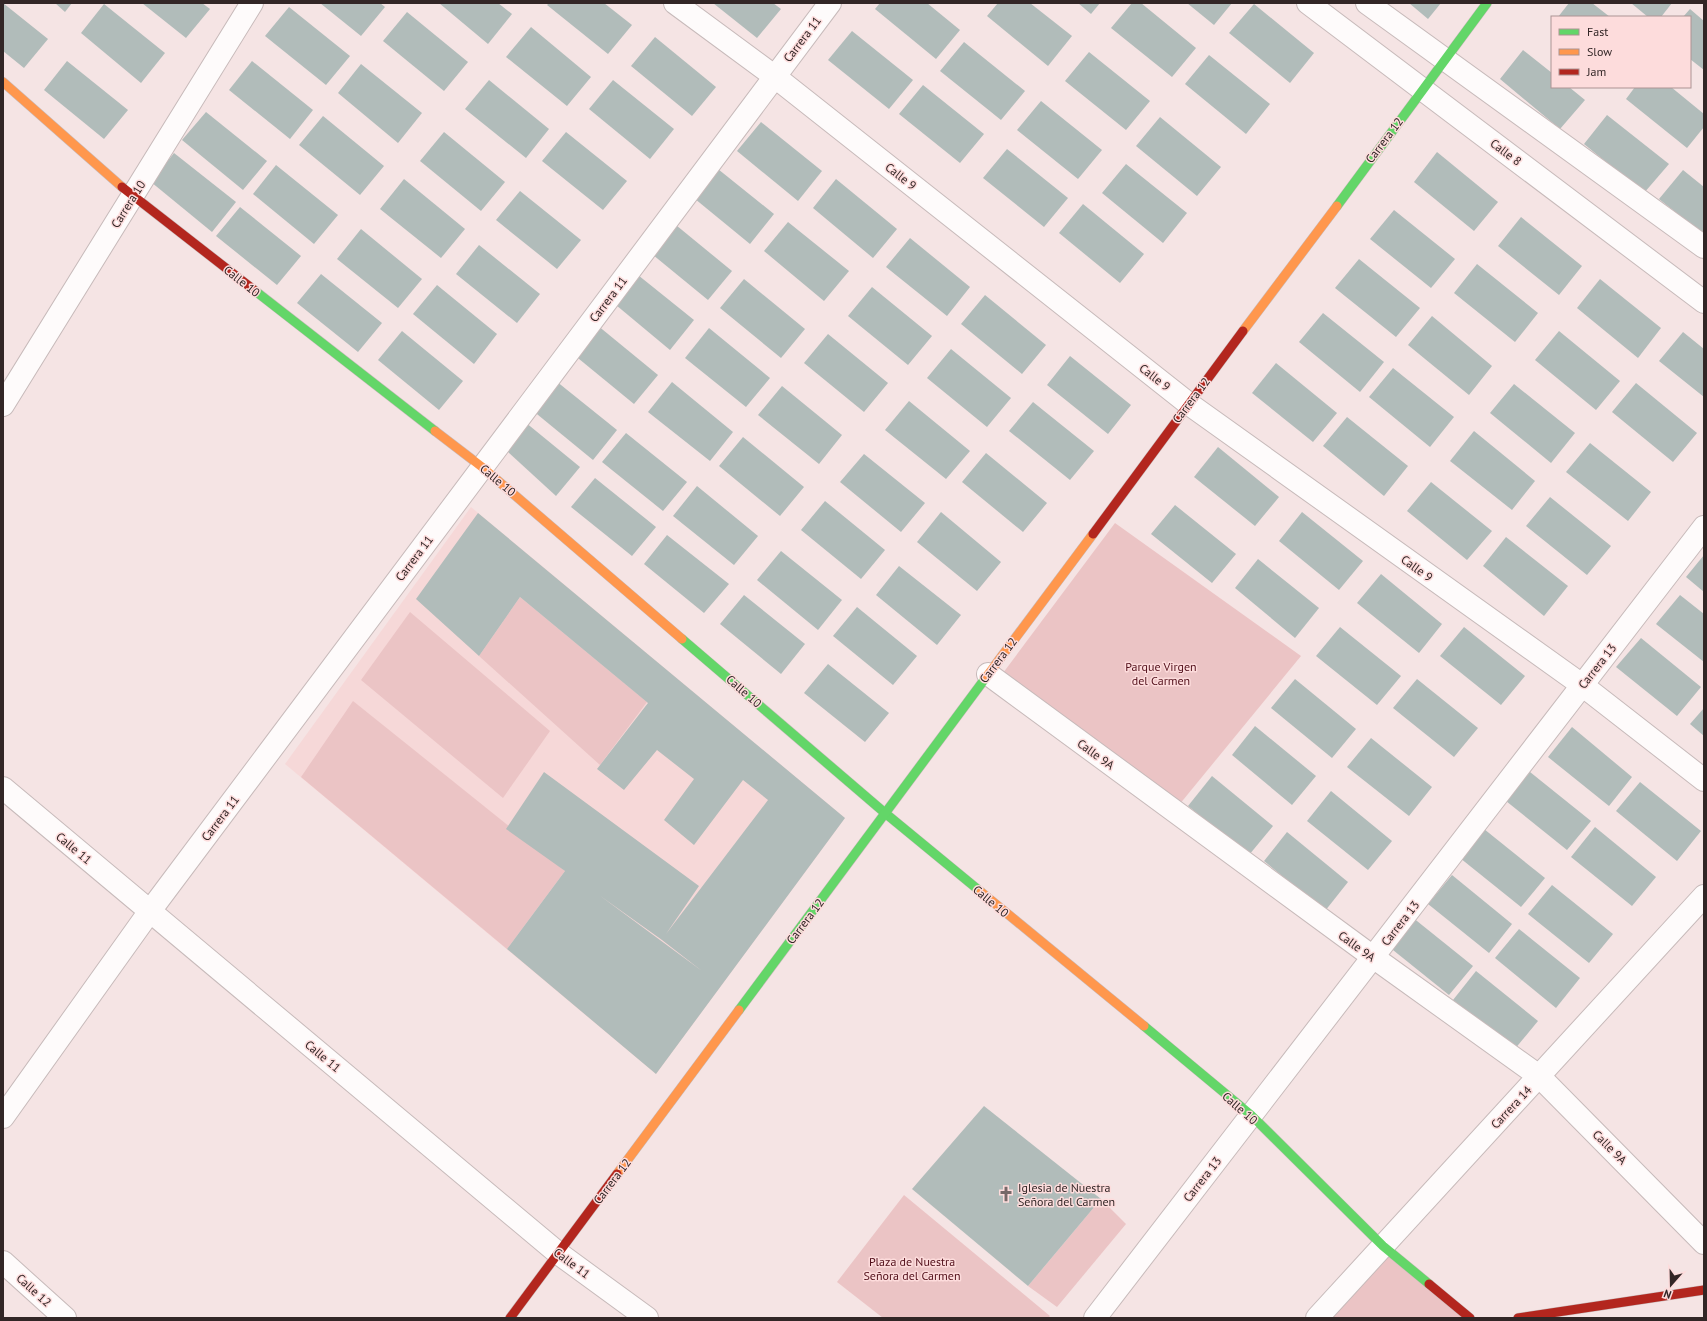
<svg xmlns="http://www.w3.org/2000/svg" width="1707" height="1321" font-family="'PT Sans',sans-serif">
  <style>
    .built { fill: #f6d8d8 }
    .green { fill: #ebc4c5 }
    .building { fill: #b1bcba; fill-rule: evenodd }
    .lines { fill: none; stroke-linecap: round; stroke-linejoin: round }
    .street-casing { stroke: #c7baba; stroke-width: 24 }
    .fast-casing { stroke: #c7baba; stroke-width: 10 }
    .slow-casing { stroke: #c7baba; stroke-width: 10 }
    .jam-casing { stroke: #c7baba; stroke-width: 10 }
    .street { stroke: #fefbfb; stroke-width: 22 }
    .fast { stroke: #63d668; stroke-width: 9 }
    .slow { stroke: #ff974d; stroke-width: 9 }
    .jam { stroke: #b3261e; stroke-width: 9 }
    .labels { text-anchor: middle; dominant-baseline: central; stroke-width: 3; stroke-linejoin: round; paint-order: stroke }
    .street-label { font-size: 12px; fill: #322626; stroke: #fddcdc }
    .park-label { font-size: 12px; fill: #500d18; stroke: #fddcdc }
    .poi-label { font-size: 12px; fill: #322626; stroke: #fddcdc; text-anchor: start }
  </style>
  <rect width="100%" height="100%" fill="#f5e4e4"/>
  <path class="built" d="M471 507 845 818 656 1074 285 764Z"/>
  <g class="green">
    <path d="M1115 523 1301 656 1179 805 1003 673Z"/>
    <path d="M520 597 647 702 600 765 479 656Z"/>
    <path d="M410 612 550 731 503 798 361 680Z"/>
    <path d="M353 701 565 871 507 949 301 777Z"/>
    <path d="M904 1195 1050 1316 1048 1318H883L837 1282Z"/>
    <path d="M1101 1199 1126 1224 1057 1307 1028 1286Z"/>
    <path d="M1383 1246 1470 1318H1317Z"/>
  </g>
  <g class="building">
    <path d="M3 3 48 39 24 68 3 51Z"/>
    <path d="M55 3H72L65 12Z"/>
    <path d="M142 3H202L210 9 186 38Z"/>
    <path d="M320 3H380L385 7 361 36Z"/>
    <path d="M439 3H498L512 14 488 44Z"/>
    <path d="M549 3H604L632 25 608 54 547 5Z"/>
    <path d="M713 3H773L781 9 757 38Z"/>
    <path d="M880 3H927L960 30 936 59 875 9Z"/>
    <path d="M998 3H1030L1072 36 1048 66 987 16Z"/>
    <path d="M1078 3H1100L1091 14Z"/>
    <path d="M1132 3H1141L1196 48 1172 77 1111 28Z"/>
    <path d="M1187 3H1232L1214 25Z"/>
    <path d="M1409 3H1441L1428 19Z"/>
    <path d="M1569 3H1592L1610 17H1558Z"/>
    <path d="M1631 3H1672L1661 17H1648Z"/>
    <path d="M104 4 165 53 141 83 81 33Z"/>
    <path d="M1254 4 1314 53 1290 83 1229 33Z"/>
    <path d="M289 7 350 56 326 85 265 36Z"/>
    <path d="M1690 9 1704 21V70L1690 59V17H1683Z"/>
    <path d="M407 12 468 62 444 91 383 41Z"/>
    <path d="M531 27 591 77 567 106 506 57Z"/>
    <path d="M852 31 913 80 889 109 828 60Z"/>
    <path d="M655 37 716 87 692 116 631 66Z"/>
    <path d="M964 42 1025 91 1001 120 940 71Z"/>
    <path d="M1523 50 1552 73V87H1569L1585 100 1560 129 1500 79Z"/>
    <path d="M1089 52 1150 101 1126 130 1065 81Z"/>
    <path d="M1209 55 1270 104 1246 134 1185 84Z"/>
    <path d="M67 61 128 110 104 139 44 90Z"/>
    <path d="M252 61 313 110 290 139 229 90Z"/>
    <path d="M361 64 422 113 398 143 338 93Z"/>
    <path d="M489 80 549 129 526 158 465 109Z"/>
    <path d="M613 80 674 129 650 159 589 109Z"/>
    <path d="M923 85 984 134 960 163 899 114Z"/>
    <path d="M1635 87H1671L1704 114V127L1687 148 1626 99Z"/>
    <path d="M1041 101 1102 150 1078 179 1017 130Z"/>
    <path d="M206 112 267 161 243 190 182 140Z"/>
    <path d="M1607 115 1669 164 1644 193 1584 144Z"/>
    <path d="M323 116 384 166 360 195 299 145Z"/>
    <path d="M1160 117 1221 167 1197 196 1136 146Z"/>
    <path d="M761 122 822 171 798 201 737 151Z"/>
    <path d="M444 132 505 182 481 211 420 161Z"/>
    <path d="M566 132 627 181 603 210 542 161Z"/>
    <path d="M1007 149 1068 198 1044 227 983 178Z"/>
    <path d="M1437 152 1498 202 1474 231 1414 182Z"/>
    <path d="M174 153 236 202 212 232 151 182Z"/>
    <path d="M1126 164 1187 213 1163 243 1102 193Z"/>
    <path d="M276 165 338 215 314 244 253 194Z"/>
    <path d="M713 165 774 214 750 244 689 194Z"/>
    <path d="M1683 170 1704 187V235L1659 199Z"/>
    <path d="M404 179 465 229 441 258 380 209Z"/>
    <path d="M836 179 897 229 873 258 813 208Z"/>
    <path d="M520 191 581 240 557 269 496 220Z"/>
    <path d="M1083 204 1144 254 1120 283 1059 233Z"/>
    <path d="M240 207 301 256 277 285 216 236Z"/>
    <path d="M1394 210 1455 259 1431 288 1370 239Z"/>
    <path d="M1521 217 1582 266 1559 295 1498 246Z"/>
    <path d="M671 221 732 271 708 300 647 250Z"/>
    <path d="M788 222 849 271 824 301 764 251Z"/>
    <path d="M361 229 422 279 398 308 337 259Z"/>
    <path d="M910 238 970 287 947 316 886 267Z"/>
    <path d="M479 245 540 294 517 323 456 274Z"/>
    <path d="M1359 259 1420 308 1396 337 1335 288Z"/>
    <path d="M1477 264 1538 313 1515 342 1454 293Z"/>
    <path d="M633 271 694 320 670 350 610 300Z"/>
    <path d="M321 274 382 323 358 352 297 303Z"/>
    <path d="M744 279 805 329 781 358 720 308Z"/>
    <path d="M1600 279 1661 328 1638 358 1577 308Z"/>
    <path d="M437 285 497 334 474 364 413 314Z"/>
    <path d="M872 287 932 336 908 365 848 316Z"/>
    <path d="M985 295 1046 345 1022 374 961 324Z"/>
    <path d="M1323 313 1384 362 1360 392 1299 342Z"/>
    <path d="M1432 316 1492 366 1469 395 1408 345Z"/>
    <path d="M597 325 658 375 634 404 573 354Z"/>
    <path d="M709 328 770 378 746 407 685 358Z"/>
    <path d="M402 331 463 381 439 410 378 360Z"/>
    <path d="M1559 331 1620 381 1596 410 1535 360Z"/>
    <path d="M1683 332 1704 349V397L1659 361Z"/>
    <path d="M828 334 888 383 864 412 804 363Z"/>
    <path d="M951 349 1011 398 987 427 927 378Z"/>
    <path d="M1070 356 1131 405 1108 434 1047 385Z"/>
    <path d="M1276 363 1337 413 1313 442 1252 393Z"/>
    <path d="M1393 368 1454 417 1430 447 1369 397Z"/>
    <path d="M556 381 617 430 593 460 532 410Z"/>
    <path d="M672 382 733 432 710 461 648 412Z"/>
    <path d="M1636 383 1697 433 1673 462 1612 412Z"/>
    <path d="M1514 384 1575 433 1551 463 1490 413Z"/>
    <path d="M782 386 842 435 819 464 758 415Z"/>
    <path d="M909 401 970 451 946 479 885 430Z"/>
    <path d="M1033 402 1094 451 1070 480 1009 431Z"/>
    <path d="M1347 417 1408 466 1384 496 1323 446Z"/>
    <path d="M525 422 580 467 556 496 507 451Z"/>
    <path d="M1474 431 1535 481 1512 510 1450 461Z"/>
    <path d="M626 433 687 482 663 511 602 462Z"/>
    <path d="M743 437 804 487 780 516 719 466Z"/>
    <path d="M1590 443 1651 492 1628 521 1566 472Z"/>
    <path d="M1218 447 1279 497 1255 526 1194 477Z"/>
    <path d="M986 453 1047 503 1023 532 962 482Z"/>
    <path d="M864 454 925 503 901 532 840 482Z"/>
    <path d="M595 478 656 527 632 556 571 507Z"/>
    <path d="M1431 482 1492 531 1467 560 1407 511Z"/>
    <path d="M697 486 758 536 734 565 673 516Z"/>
    <path d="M1550 497 1611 546 1587 575 1526 526Z"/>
    <path d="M825 501 885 550 861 579 801 530Z"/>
    <path d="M1175 505 1236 554 1212 583 1151 534Z"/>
    <path d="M941 512 1001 562 977 591 917 542Z"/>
    <path d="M1302 512 1363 561 1339 590 1279 541Z"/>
    <path d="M478 513 845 818 656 1074 507 949 565 871 506 829 544 772 699 886 666 934 768 800 743 780 694 845 664 820 694 779 657 750 624 790 597 769 648 703 520 597 479 656 416 599ZM599 895 662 940 702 971Z"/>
    <path d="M667 535 729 584 704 613 644 564Z"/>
    <path d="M1506 537 1568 586 1544 616 1483 566Z"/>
    <path d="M781 551 842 600 818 630 757 580Z"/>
    <path d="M1704 555V592L1686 577Z"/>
    <path d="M1258 559 1319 608 1295 638 1235 588Z"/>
    <path d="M899 566 961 615 937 645 876 595Z"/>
    <path d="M1381 574 1442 624 1419 653 1357 603Z"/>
    <path d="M744 595 805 644 781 674 720 624Z"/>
    <path d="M1680 595 1704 614V662L1656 624Z"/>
    <path d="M857 607 917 656 893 685 833 636Z"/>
    <path d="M1340 627 1401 676 1377 705 1316 656Z"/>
    <path d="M1464 627 1525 676 1501 705 1440 656Z"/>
    <path d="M1641 638 1701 687 1677 716 1616 667Z"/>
    <path d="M828 664 889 713 865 742 804 693Z"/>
    <path d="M1295 679 1356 729 1332 758 1271 708Z"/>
    <path d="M1417 679 1478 728 1454 757 1393 708Z"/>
    <path d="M1704 708V736L1690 724Z"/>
    <path d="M1255 726 1316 776 1292 805 1232 755Z"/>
    <path d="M1572 727 1632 777 1609 806 1548 757Z"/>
    <path d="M1371 738 1432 787 1409 816 1347 767Z"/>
    <path d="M1530 772 1591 821 1567 850 1506 801Z"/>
    <path d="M1212 776 1273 826 1249 855 1188 806Z"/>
    <path d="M1640 782 1701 831 1677 861 1616 811Z"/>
    <path d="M1331 791 1392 841 1368 870 1307 821Z"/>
    <path d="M1595 827 1656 877 1632 906 1571 857Z"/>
    <path d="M1484 829 1545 878 1521 907 1460 858Z"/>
    <path d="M1287 832 1348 882 1325 911 1264 861Z"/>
    <path d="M1452 875 1512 924 1489 953 1428 904Z"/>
    <path d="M1552 885 1613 934 1589 963 1528 914Z"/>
    <path d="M1412 917 1473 966 1449 995 1388 946Z"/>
    <path d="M1519 929 1580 978 1556 1008 1495 958Z"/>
    <path d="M1476 971 1538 1021 1514 1050 1453 1000Z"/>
    <path d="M984 1106 1101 1199 1028 1286 912 1189Z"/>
  </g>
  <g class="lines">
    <defs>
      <g id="street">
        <path d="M675 3 774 76 1189 404 1582 685 1704 780"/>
        <path d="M1308 3 1704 302"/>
        <path d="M1367 3 1704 247"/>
        <path d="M3 405 252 3"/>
        <path d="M988 674 1373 957 1539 1076 1704 1243"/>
        <path d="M3 788 558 1253 647 1318"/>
        <path d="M3 1117 150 911 830 3"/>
        <path d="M3 1262 65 1318"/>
        <path d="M1095 1318 1704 527"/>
        <path d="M1317 1318 1704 896"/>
      </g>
      <g id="fast">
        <path d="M1337 206 1487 3"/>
        <path d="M254 290 435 431"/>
        <path d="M682 639 885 813 981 892"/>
        <path d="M739 1010 987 676"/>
        <path d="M1144 1026 1251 1115 1383 1246 1429 1284"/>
      </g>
      <g id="slow">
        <path d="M3 82 122 187"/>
        <path d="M1243 331 1337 206"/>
        <path d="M435 431 482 467 682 639"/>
        <path d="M987 676 1093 534"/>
        <path d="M981 892 1144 1026"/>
        <path d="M617 1174 739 1010"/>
      </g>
      <g id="jam">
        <path d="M122 187 254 290"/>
        <path d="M1093 534 1243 331"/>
        <path d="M1429 1284 1470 1318"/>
        <path d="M510 1318 617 1174"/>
        <path d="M1518 1318 1704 1290"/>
      </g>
    </defs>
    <use href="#street" class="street-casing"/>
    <use href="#fast" class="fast-casing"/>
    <use href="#slow" class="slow-casing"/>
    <use href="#jam" class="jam-casing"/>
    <use href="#street" class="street"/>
    <use href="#fast" class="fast"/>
    <use href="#slow" class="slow"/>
    <use href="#jam" class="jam"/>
  </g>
  <defs>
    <symbol id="church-bare" viewBox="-9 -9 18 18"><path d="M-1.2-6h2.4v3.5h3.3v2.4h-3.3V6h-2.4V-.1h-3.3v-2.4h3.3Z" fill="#766868" stroke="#fddcdc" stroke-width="2.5" paint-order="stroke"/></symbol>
  </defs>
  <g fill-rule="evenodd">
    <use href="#church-bare" x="995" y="1183" width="22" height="22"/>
  </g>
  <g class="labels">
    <g class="street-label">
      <text transform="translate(802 39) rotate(-53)">Carrera 11</text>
      <text transform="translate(1384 140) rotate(-53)">Carrera 12</text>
      <text transform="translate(1506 152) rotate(37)">Calle 8</text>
      <text transform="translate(901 176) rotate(38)">Calle 9</text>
      <text transform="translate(128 204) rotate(-58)">Carrera 10</text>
      <text transform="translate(242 281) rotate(38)">Calle 10</text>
      <text transform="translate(608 299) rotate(-53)">Carrera 11</text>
      <text transform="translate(1155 377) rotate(38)">Calle 9</text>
      <text transform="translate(1191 400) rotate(-53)">Carrera 12</text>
      <text transform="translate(498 480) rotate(40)">Calle 10</text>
      <text transform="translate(414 558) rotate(-53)">Carrera 11</text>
      <text transform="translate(1417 568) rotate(36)">Calle 9</text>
      <text transform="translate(998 660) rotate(-53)">Carrera 12</text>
      <text transform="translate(1597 666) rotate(-52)">Carrera 13</text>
      <text transform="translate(744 691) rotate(41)">Calle 10</text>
      <text transform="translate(1096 754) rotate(36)">Calle 9A</text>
      <text transform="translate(220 818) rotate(-53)">Carrera 11</text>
      <text transform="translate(74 848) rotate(40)">Calle 11</text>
      <text transform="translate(991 901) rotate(40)">Calle 10</text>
      <text transform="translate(805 921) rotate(-53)">Carrera 12</text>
      <text transform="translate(1400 923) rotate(-52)">Carrera 13</text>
      <text transform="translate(1357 946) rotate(36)">Calle 9A</text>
      <text transform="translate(323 1056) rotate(40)">Calle 11</text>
      <text transform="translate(1511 1107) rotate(-47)">Carrera 14</text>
      <text transform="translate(1240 1108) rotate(41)">Calle 10</text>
      <text transform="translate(1610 1147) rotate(45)">Calle 9A</text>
      <text transform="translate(1202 1179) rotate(-52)">Carrera 13</text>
      <text transform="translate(612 1181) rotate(-53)">Carrera 12</text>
      <text transform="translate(572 1263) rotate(37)">Calle 11</text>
      <text transform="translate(34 1290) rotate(42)">Calle 12</text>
    </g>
    <g class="park-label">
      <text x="1161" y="666">Parque Virgen<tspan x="1161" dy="14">del Carmen</tspan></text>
      <text x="912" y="1261">Plaza de Nuestra<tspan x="912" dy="14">Señora del Carmen</tspan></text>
    </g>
    <g class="poi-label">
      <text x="1018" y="1187">Iglesia de Nuestra<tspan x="1018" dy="14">Señora del Carmen</tspan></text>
    </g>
  </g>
  <rect width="1707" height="1321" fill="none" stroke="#322626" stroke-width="8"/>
  <rect x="1551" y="16" width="140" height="72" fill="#fddcdc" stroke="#ac9393"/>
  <rect x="1559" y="29" width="20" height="6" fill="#63d668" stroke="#ac9393"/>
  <text x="1587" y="36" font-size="12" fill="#322626">Fast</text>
  <rect x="1559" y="49" width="20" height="6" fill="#ff974d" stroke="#ac9393"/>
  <text x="1587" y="56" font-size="12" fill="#322626">Slow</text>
  <rect x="1559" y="69" width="20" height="6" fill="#b3261e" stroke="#ac9393"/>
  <text x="1587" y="76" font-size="12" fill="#322626">Jam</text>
  <g transform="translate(1671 1285) rotate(200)" stroke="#fddcdc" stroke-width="3" paint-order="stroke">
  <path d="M0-3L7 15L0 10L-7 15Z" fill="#322626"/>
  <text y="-6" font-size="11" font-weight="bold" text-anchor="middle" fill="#322626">N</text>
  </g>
</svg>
